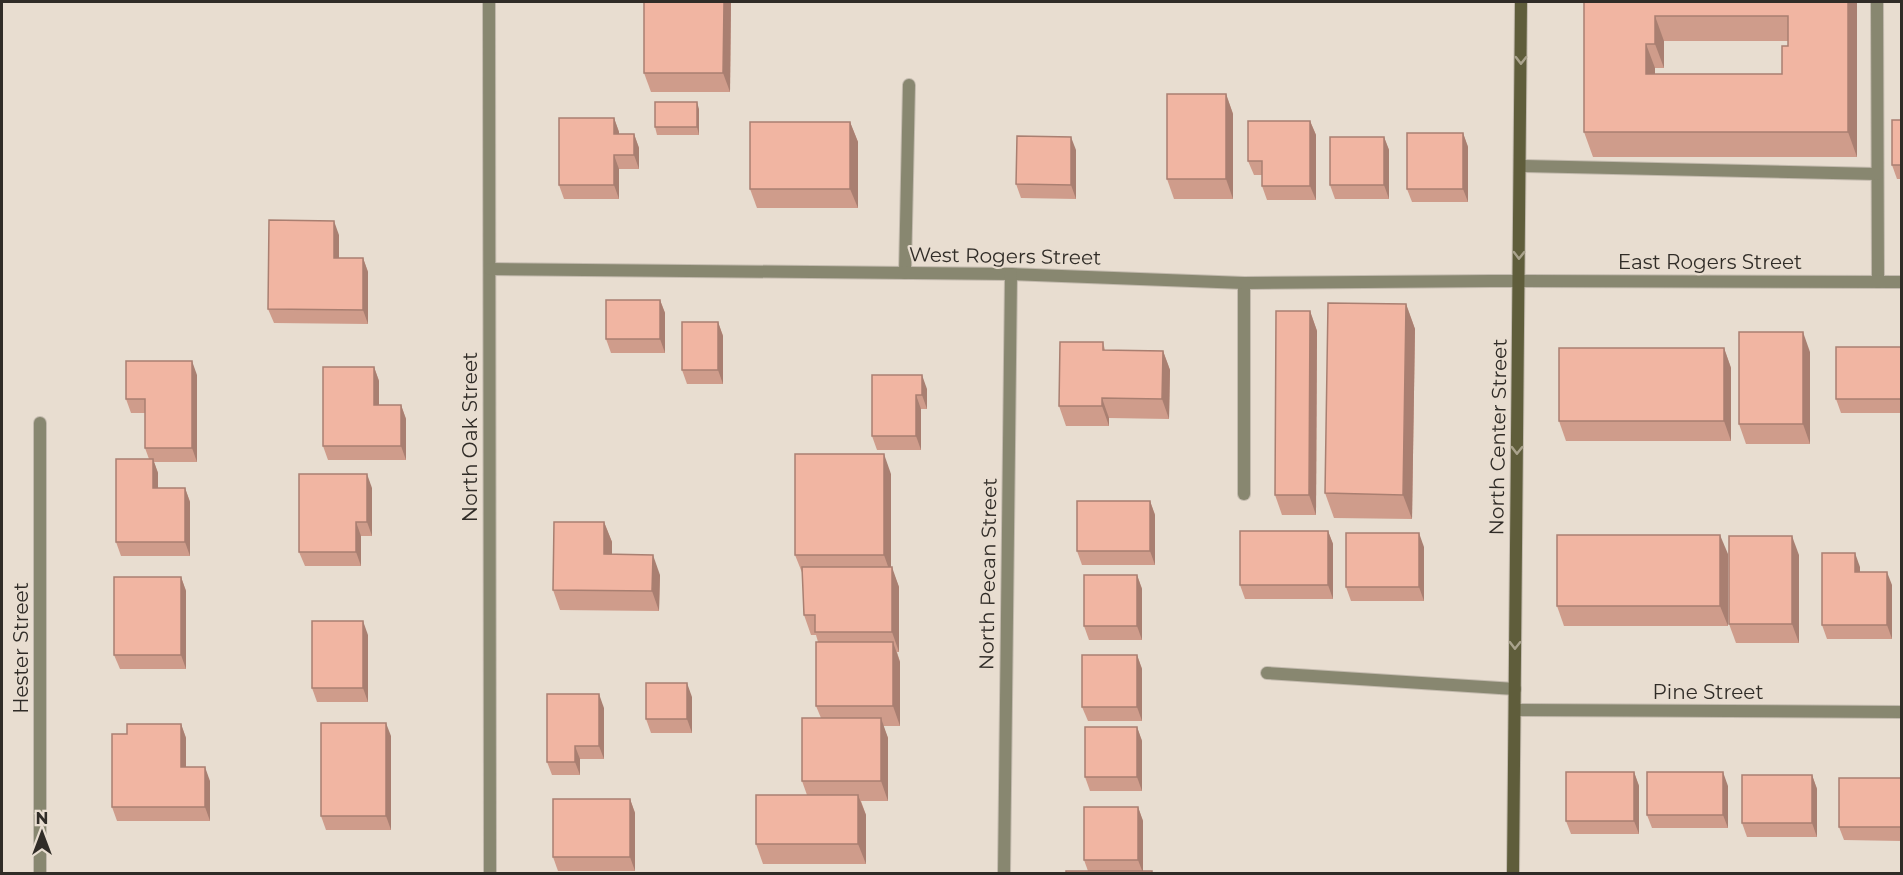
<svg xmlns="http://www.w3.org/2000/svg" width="1903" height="875" font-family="Montserrat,sans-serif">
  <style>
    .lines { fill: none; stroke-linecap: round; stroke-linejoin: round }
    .service-casing { stroke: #c3baae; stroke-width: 14 }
    .minor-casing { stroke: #c3baae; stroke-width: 14 }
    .secondary-casing { stroke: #c3baae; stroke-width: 14 }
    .service { stroke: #888770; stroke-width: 12 }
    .minor { stroke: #888770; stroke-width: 12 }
    .secondary { stroke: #5f5d3b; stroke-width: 12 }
    .wall { fill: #cf9c8b; fill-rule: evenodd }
    .shaded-wall { fill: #a97f71 }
    .building { fill: #f1b5a2; stroke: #a97f71; stroke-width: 1.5; fill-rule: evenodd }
    .oneway { stroke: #aaa38d }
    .labels { text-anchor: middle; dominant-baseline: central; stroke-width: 4.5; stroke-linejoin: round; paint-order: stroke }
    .street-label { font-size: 20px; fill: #302c27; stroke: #e8ddd0 }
  </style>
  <rect width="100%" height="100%" fill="#e8ddd0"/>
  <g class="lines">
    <defs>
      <g id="service">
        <path d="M1877 2 1878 282"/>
        <path d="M1520 166 1877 174"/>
        <path d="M905 273 909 85"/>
        <path d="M1244 283V494"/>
        <path d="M1267 673 1515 689"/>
      </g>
      <g id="minor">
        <path d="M489 2 490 874"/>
        <path d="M490 269 1011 274 1244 283 1490 281 1902 282"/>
        <path d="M40 423V874"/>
        <path d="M1515 710 1902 712"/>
        <path d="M1004 874 1011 274"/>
      </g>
      <path id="secondary" d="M1513 874 1521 2"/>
    </defs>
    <use href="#service" class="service-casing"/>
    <use href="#minor" class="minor-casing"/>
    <use href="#secondary" class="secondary-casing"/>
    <use href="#service" class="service"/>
    <use href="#minor" class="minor"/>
    <use href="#secondary" class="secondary"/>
  </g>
  <g class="wall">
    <path d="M644 2H731L730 92H651L644 73Z"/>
    <path d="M1584 2H1857V157H1593L1584 132ZM1664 41H1788V46L1782 74H1655V68H1664Z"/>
    <path d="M1226 94 1233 114V199H1174L1167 179Z"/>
    <path d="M699 109V135H657L655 127Z"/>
    <path d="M614 118 619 132V134H634L639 148V169H619V199H564L559 185Z"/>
    <path d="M1902 120V179H1897L1892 165Z"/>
    <path d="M1310 121 1316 135V200H1267L1262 186V175H1254L1248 161Z"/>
    <path d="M850 122 858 142V208H757L750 189Z"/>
    <path d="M1463 133 1468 147V202H1412L1407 189Z"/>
    <path d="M1384 137 1389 150V199H1335L1330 185Z"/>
    <path d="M1076 150V199L1021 198 1016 184Z"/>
    <path d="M339 235V258H363L368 272V324L274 323 268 309Z"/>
    <path d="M660 300 665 313V353H611L606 339Z"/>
    <path d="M1406 304 1415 329 1412 519 1334 518 1325 493Z"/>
    <path d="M1310 311 1317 331 1316 515H1282L1275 495Z"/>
    <path d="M718 322 723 336V384H687L682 370Z"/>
    <path d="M1103 342 1105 350 1163 351 1170 370 1169 419 1109 418V426H1066L1059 406Z"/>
    <path d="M1902 347V413H1841L1836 399Z"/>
    <path d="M1724 348 1731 368V441H1566L1559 421Z"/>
    <path d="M1810 352V444H1746L1739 424Z"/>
    <path d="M374 367 379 381V405H401L406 419V460H328L323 446Z"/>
    <path d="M197 375V462H154L158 473V488H185L190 502V556H121L116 542 149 459 145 448V413H131L126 399Z"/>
    <path d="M872 375 927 389V409H921V450H877L872 436Z"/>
    <path d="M891 474V567L899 587V652H897L900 662V726H883L888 738V801H861L866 815V864H763L756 844 807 795 802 781 821 718 816 706 818 642 816 635H811L804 615 803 575 795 555Z"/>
    <path d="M372 488V536H361V566H305L299 552Z"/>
    <path d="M1150 501 1155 515V565H1082L1077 551Z"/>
    <path d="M604 522 612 542V554L660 575 659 611 560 610 553 590Z"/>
    <path d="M1328 531 1333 544V599H1245L1240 585Z"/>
    <path d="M1424 547V601H1351L1346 587Z"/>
    <path d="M1728 554V626H1564L1557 606Z"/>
    <path d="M1799 555V643H1736L1729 624Z"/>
    <path d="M1860 567V572L1892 585V639H1827L1822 625Z"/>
    <path d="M1137 575 1142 589V640H1089L1084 626Z"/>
    <path d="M181 577 186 591V669H120L114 655Z"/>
    <path d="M368 635V702H317L312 688Z"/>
    <path d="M1137 655 1142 669V721H1088L1082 707Z"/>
    <path d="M692 697V733H651L646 719Z"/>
    <path d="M604 708V759H580V775H552L547 762Z"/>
    <path d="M181 724 186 738V767L210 781V821H117L112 807 127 734Z"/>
    <path d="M1137 727 1142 741V791H1090L1085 777Z"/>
    <path d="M391 736V830H326L321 816Z"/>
    <path d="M1634 772 1639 786V834H1571L1566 821Z"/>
    <path d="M1812 775 1817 789V837H1747L1742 823Z"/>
    <path d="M1902 778V841L1844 840 1839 827Z"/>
    <path d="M1728 786V828H1652L1647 815Z"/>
    <path d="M630 799 635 813V871H558L553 857Z"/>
    <path d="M1138 807 1143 821V871H1088L1084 860Z"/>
  </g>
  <g class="shaded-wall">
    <path d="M724 2H731L730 92 723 73Z"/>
    <path d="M1848 2H1857V157L1848 132Z"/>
    <path d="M1655 16 1664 41V68L1655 44Z"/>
    <path d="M1646 44 1655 68V98L1646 74Z"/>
    <path d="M1226 94 1233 114V199L1226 179Z"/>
    <path d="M697 102 699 109V135L697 127Z"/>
    <path d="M614 118 619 132V148L614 134Z"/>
    <path d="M1310 121 1316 135V200L1310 186Z"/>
    <path d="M850 122 858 142V208L850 189Z"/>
    <path d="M1463 133 1468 147V202L1463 189Z"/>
    <path d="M634 134 639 148V169L634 155Z"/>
    <path d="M1071 137 1076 150V199L1071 185Z"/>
    <path d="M1384 137 1389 150V199L1384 185Z"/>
    <path d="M614 155 619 169V199L614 185Z"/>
    <path d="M334 221 339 235V272L334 258Z"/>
    <path d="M363 258 368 272V324L363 310Z"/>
    <path d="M660 300 665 313V353L660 339Z"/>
    <path d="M1406 304 1415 329 1412 519 1403 495Z"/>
    <path d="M1310 311 1317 331 1316 515 1309 495Z"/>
    <path d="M718 322 723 336V384L718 370Z"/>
    <path d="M1803 332 1810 352V444L1803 424Z"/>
    <path d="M1724 348 1731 368V441L1724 421Z"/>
    <path d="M1163 351 1170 370 1169 419 1162 399Z"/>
    <path d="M192 361 197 375V462L192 448Z"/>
    <path d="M374 367 379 381V419L374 405Z"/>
    <path d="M922 375 927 389V409L922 395Z"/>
    <path d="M916 395 921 409V450L916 436Z"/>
    <path d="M1102 398 1109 418V426L1102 406Z"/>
    <path d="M401 405 406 419V460L401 446Z"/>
    <path d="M884 454 891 474V575L884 555Z"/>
    <path d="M153 459 158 473V502L153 488Z"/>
    <path d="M367 474 372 488V536L367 522Z"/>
    <path d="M185 488 190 502V556L185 542Z"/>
    <path d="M1150 501 1155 515V565L1150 551Z"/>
    <path d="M356 522 361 536V566L356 552Z"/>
    <path d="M604 522 612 542V574L604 554Z"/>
    <path d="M1328 531 1333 544V599L1328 585Z"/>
    <path d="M1419 533 1424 547V601L1419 587Z"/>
    <path d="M1720 535 1728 554V626L1720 606Z"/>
    <path d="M1792 536 1799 555V643L1792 624Z"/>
    <path d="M1855 553 1860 567V585L1855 572Z"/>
    <path d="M653 555 660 575 659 611 652 591Z"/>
    <path d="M892 567 899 587V652L892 632Z"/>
    <path d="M1887 572 1892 585V639L1887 625Z"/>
    <path d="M1137 575 1142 589V640L1137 626Z"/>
    <path d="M181 577 186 591V669L181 655Z"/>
    <path d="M363 621 368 635V702L363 688Z"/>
    <path d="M893 642 900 662V726L893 706Z"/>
    <path d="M1137 655 1142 669V721L1137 707Z"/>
    <path d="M687 683 692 697V733L687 719Z"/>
    <path d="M599 694 604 708V759L599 746Z"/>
    <path d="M881 718 888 738V801L881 781Z"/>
    <path d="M386 723 391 736V830L386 816Z"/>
    <path d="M181 724 186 738V781L181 767Z"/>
    <path d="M1137 727 1142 741V791L1137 777Z"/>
    <path d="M575 746 580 759V775L575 762Z"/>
    <path d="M205 767 210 781V821L205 807Z"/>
    <path d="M1634 772 1639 786V834L1634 821Z"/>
    <path d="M1723 772 1728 786V828L1723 815Z"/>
    <path d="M1812 775 1817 789V837L1812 823Z"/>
    <path d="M858 795 866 815V864L858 844Z"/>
    <path d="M630 799 635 813V871L630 857Z"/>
    <path d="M1138 807 1143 821V873L1138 860Z"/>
  </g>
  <g class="building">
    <path d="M644 2H724L723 73H644Z"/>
    <path d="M1584 2H1848V132H1584ZM1655 16H1788V46H1782V74H1646V44H1655Z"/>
    <rect x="1167" y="94" width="59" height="85"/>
    <rect x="655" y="102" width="42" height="25"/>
    <path d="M559 118H614V134H634V155H614V185H559Z"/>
    <rect x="1892" y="120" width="10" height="45"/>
    <path d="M1248 121H1310V186H1262V161H1248Z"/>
    <rect x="750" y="122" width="100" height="67"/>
    <rect x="1407" y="133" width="56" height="56"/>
    <path d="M1017 136 1071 137V185L1016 184Z"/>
    <rect x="1330" y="137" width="54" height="48"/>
    <path d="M269 220 334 221V258H363V310L268 309Z"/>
    <rect x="606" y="300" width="54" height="39"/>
    <path d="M1328 303 1406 304 1403 495 1325 493Z"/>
    <path d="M1276 311H1310L1309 495H1275Z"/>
    <rect x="682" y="322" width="36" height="48"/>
    <rect x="1739" y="332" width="64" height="92"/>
    <path d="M1060 342H1103V350L1163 351 1162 399 1102 398V406H1059Z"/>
    <rect x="1836" y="347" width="66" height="52"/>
    <rect x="1559" y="348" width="165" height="73"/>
    <path d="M126 361H192V448H145V399H126Z"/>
    <path d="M323 367H374V405H401V446H323Z"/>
    <path d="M872 375H922V395H916V436H872Z"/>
    <rect x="795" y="454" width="89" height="101"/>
    <path d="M116 459H153V488H185V542H116Z"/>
    <path d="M299 474H367V522H356V552H299Z"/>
    <rect x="1077" y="501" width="73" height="50"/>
    <path d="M554 522H604V554L653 555 652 591 553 590Z"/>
    <rect x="1240" y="531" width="88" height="54"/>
    <rect x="1346" y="533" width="73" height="54"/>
    <rect x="1557" y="535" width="163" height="71"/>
    <rect x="1729" y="536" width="63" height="88"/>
    <path d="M1822 553H1855V572H1887V625H1822Z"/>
    <path d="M802 567H892V632H815V615H804Z"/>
    <rect x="1084" y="575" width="53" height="51"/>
    <rect x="114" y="577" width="67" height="78"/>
    <rect x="312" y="621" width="51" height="67"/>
    <rect x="816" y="642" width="77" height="64"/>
    <rect x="1082" y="655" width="55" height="52"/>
    <rect x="646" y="683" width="41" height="36"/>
    <path d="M547 694H599V746H575V762H547Z"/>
    <rect x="802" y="718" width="79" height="63"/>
    <rect x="321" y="723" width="65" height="93"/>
    <path d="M127 724H181V767H205V807H112V734H127Z"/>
    <rect x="1085" y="727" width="52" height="50"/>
    <rect x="1566" y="772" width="68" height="49"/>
    <rect x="1647" y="772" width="76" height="43"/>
    <rect x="1742" y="775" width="70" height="48"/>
    <rect x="1839" y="778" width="63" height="49"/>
    <rect x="756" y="795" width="102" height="49"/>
    <rect x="553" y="799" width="77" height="58"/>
    <rect x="1084" y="807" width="54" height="53"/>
    <rect x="1066" y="871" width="86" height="2"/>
  </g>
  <defs><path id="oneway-chevron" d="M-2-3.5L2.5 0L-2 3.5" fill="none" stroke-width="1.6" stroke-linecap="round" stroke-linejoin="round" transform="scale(1.5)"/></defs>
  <g class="oneway">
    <use href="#oneway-chevron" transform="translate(1521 60) rotate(91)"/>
    <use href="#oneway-chevron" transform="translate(1519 255) rotate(91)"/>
    <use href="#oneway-chevron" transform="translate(1517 450) rotate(91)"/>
    <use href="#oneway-chevron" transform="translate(1515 645) rotate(91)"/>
  </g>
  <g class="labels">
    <g class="street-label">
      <text transform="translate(1005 256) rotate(1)">West Rogers Street</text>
      <text x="1710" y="262">East Rogers Street</text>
      <text transform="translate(470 437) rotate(-90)">North Oak Street</text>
      <text transform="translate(1498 437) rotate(-89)">North Center Street</text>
      <text transform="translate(988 574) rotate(-89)">North Pecan Street</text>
      <text transform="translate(21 648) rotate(-90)">Hester Street</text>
      <text x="1708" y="692">Pine Street</text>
    </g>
  </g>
  <rect width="1903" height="875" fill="none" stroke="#302c27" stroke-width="6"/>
  <g transform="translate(42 833)" stroke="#e8ddd0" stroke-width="4.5" paint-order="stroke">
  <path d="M0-4.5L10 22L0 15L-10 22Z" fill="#302c27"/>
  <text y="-9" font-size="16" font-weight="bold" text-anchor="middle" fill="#302c27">N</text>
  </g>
</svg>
